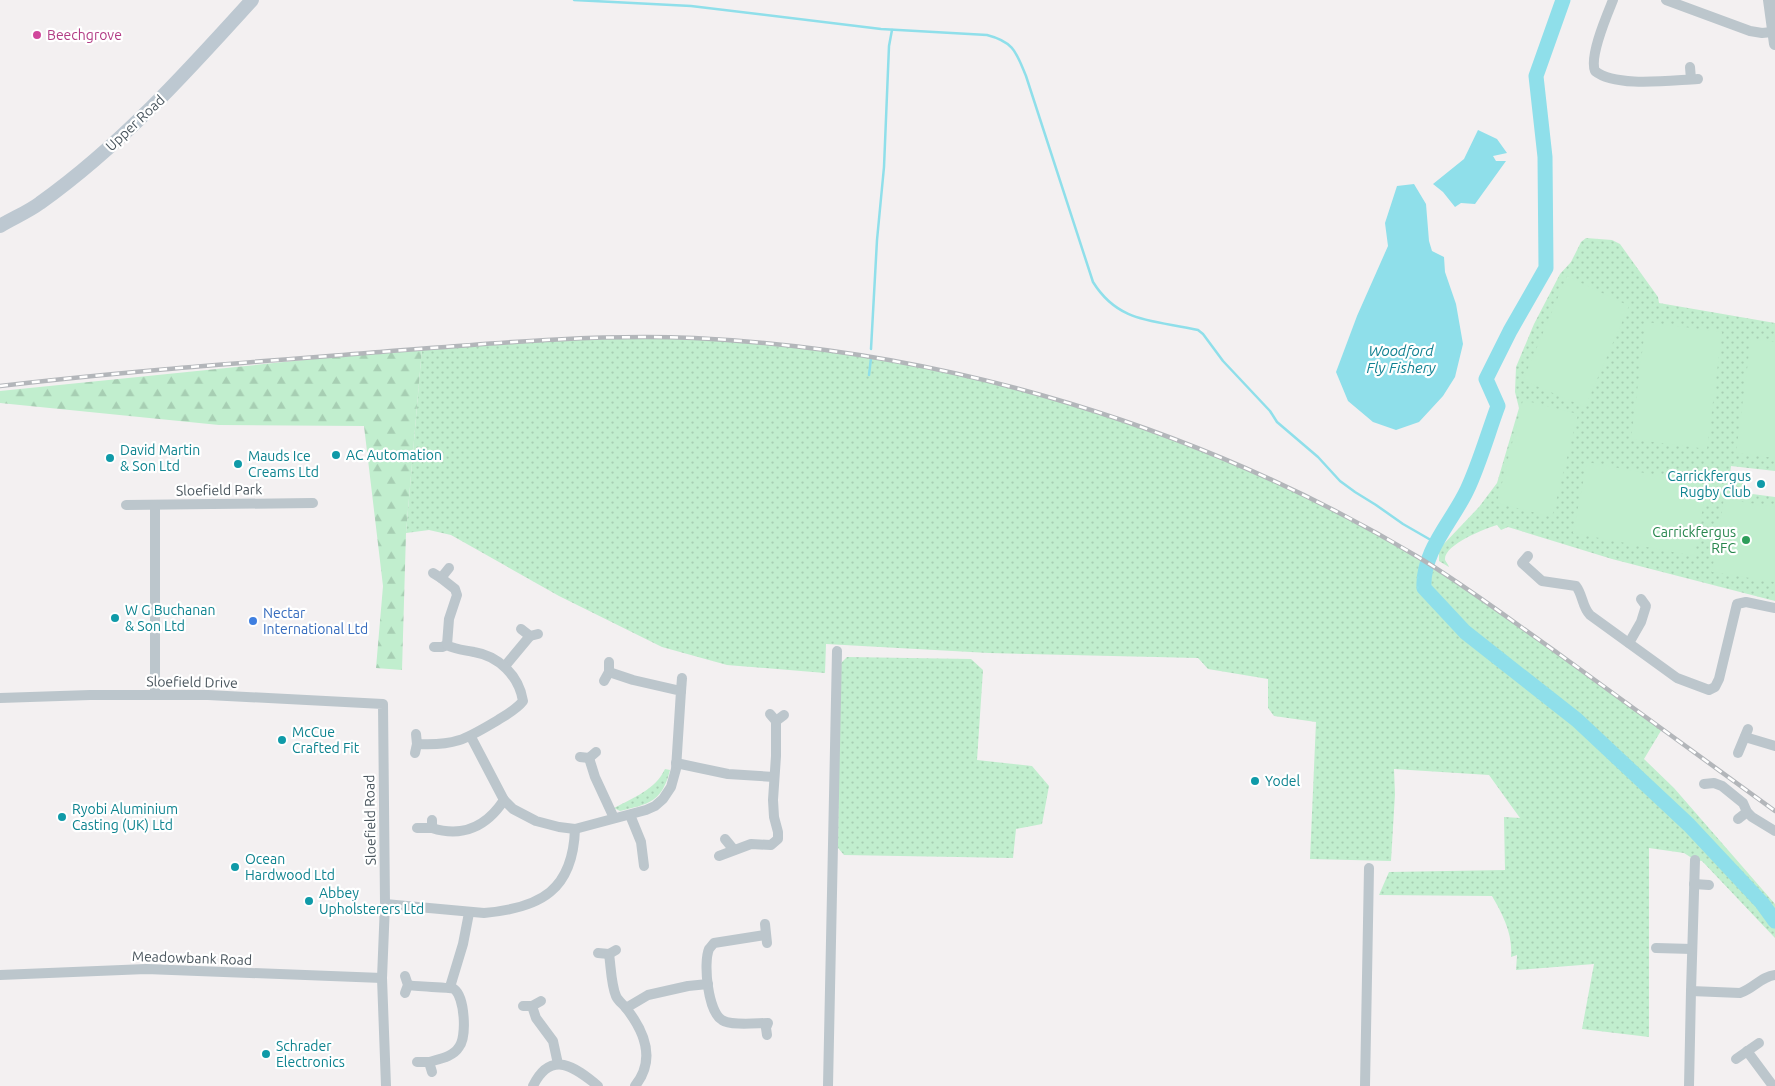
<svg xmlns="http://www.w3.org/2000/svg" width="1775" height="1086" font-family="Ubuntu,sans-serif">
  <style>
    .grass { fill: url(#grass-dots) }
    .forest { fill: url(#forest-firs) }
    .pitch { fill: #c1eece }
    .water { fill: #8fdfea }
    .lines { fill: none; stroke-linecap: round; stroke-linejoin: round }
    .stream { stroke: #8fdfea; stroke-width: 2.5 }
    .river { stroke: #8fdfea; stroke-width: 15 }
    .minor { stroke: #bcc6cc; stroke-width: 10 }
    .tertiary { stroke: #bcc6cc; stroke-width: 12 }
    .secondary { stroke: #bdc8d1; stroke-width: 14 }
    .rail-casing { stroke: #b3b6ba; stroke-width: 4.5 }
    .rail { stroke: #fff; stroke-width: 2.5; stroke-dasharray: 8; stroke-linecap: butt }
    .hotel-dot { fill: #d1479c; stroke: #fff; stroke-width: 2 }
    .culture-dot { fill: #0f9aa8; stroke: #fff; stroke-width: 2 }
    .leisure-dot { fill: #2e9e5b; stroke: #fff; stroke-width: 2 }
    .shop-dot { fill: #3f7fe0; stroke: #fff; stroke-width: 2 }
    .labels { text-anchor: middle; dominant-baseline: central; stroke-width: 4.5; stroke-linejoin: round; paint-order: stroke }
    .hotel-label { font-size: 14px; fill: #b23c85; stroke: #fff; text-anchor: start }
    .street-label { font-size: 14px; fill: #49555d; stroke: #fff }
    .culture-label { font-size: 14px; fill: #0d838f; stroke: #fff; text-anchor: start }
    .leisure-label { font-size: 14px; fill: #27864d; stroke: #fff; text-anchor: end }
    .shop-label { font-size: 14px; fill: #366cbe; stroke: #fff; text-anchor: start }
    .water-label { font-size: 15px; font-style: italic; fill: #118191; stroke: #fff }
  </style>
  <defs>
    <pattern id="grass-dots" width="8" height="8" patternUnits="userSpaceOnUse" patternTransform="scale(1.25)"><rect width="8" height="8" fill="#c1eece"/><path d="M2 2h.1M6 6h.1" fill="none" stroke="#a7ceb3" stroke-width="1.8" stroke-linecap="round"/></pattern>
    <pattern id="forest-firs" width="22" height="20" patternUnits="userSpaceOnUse" patternTransform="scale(1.25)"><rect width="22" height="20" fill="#c1eece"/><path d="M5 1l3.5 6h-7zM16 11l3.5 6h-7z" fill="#a7ceb3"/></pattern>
  </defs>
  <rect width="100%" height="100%" fill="#f3f0f1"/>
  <g class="grass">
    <path d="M1586 238 1612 240 1620 244 1658 297 1659 303 1775 323V471L1731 466 1730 474 1736 477V479L1743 481 1745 493 1775 497V601L1612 559 1508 527 1501 530 1497 525C1486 528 1443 545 1445 560 1446 562 1448 564 1449 567L1439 561V549L1479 507 1497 483 1519 408 1515 392 1516 367 1534 324 1560 274 1571 262 1581 242Z"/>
    <path d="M644 337C711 339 778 343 844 353 1058 385 1266 461 1449 576L1662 729 1644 759 1674 788 1775 904V938L1702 861 1695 860 1684 853 1649 848V1037L1582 1029 1594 964 1516 970 1517 955 1511 957C1513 934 1503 915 1492 896L1379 895 1389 872 1505 870 1504 817 1520 818 1489 775 1394 769 1395 794 1391 861 1310 859 1316 722 1274 716 1268 708V679L1208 669 1198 658 989 653 826 644 825 673 727 665 662 647 559 596 451 535 429 530 406 533 422 348 548 339Z"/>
    <path d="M847 657 971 659 983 670 977 760 1032 766 1049 786 1042 824 1016 829 1013 858 844 855 838 848 840 664Z"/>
    <path d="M665 769 670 770C662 802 649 804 620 811L614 808C633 798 656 789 665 769Z"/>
  </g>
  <path class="forest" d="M422 348 406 533 402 670 376 668 383 586 364 426 219 425 0 403V391Z"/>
  <g class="pitch">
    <path d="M1567 276 1629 306 1585 407 1523 380Z"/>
    <path d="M1646 322 1722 332 1707 449 1631 439Z"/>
    <path d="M1751 339 1775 342V458L1736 453Z"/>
    <path d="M1523 400 1578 414 1552 517 1497 503Z"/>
    <path d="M1587 462 1707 485 1694 556 1573 533Z"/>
    <path d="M1724 499 1775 507V582L1712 572Z"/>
  </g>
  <g class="water">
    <path d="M1478 130 1497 139 1507 153 1493 156 1496 161H1506L1475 204 1461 203 1455 207 1443 192 1433 184 1464 159Z"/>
    <path d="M1414 184 1426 204 1429 241 1432 251 1444 257 1445 272 1456 304 1463 344 1455 377 1443 396 1419 422 1396 430 1373 422 1348 401 1336 372 1357 316 1388 246 1385 223 1397 186Z"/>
  </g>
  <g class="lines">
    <g class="stream">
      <path d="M574 0 691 6 881 29 987 35C1014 42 1016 52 1026 76L1093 282C1119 324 1155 320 1198 330L1203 334 1223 361 1270 411 1277 422 1318 457 1340 481 1355 492 1376 505 1403 524 1436 543"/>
      <path d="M871 349 877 240 884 167 889 46 892 30"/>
      <path d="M869 375 871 358"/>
    </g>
    <path class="river" d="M1563 0 1536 76 1545 157 1546 268 1510 331 1486 379 1498 406C1488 433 1479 465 1467 490 1452 522 1422 551 1424 588L1465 632 1577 720 1689 825 1762 903 1775 921"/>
    <g class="minor">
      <path d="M1613 0C1607 15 1589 56 1595 71 1616 88 1672 80 1698 79"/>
      <path d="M1666 0 1750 31 1762 33 1772 32"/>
      <path d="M1690 67 1691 79"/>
      <path d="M126 505 313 503"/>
      <path d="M155 505V695"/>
      <path d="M1528 556 1522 563 1542 581 1576 586C1583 595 1582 607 1590 615L1677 678 1709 690 1715 687 1719 679 1737 604 1746 602 1775 608"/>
      <path d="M433 573 441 578 449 568"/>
      <path d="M521 629 530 636 538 634"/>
      <path d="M1629 643 1641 622 1646 606 1641 599"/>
      <path d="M434 647H442L447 645"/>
      <path d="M505 666 530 636"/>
      <path d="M604 681 609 672V662"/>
      <path d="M681 691 682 678"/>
      <path d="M0 698 90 695H208L383 704 385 904 382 978 386 1086"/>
      <path d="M770 714 776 721 784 715"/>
      <path d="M471 737 504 800 513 809 536 821 559 827 575 829 646 810 655 806 663 799 671 787 676 769 681 691 633 680 609 672"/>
      <path d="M1745 737 1775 746"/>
      <path d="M417 744C456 746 466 739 498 720 506 715 517 709 523 701 519 676 499 656 474 652 465 650 456 650 447 645L449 619 457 595 455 589 441 578"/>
      <path d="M415 753 417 744 416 734"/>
      <path d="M1738 753 1748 729"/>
      <path d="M580 757 589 758 596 752"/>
      <path d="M589 758 595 777 614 818"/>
      <path d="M676 763 728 774 774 777"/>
      <path d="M1704 784 1714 783 1722 786 1743 803 1747 812 1752 817 1775 831"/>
      <path d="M630 815 641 842 644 866"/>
      <path d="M1738 819 1747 812"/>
      <path d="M417 828H432V820"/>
      <path d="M432 828C463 838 487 826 504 800"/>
      <path d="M725 839 734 850"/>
      <path d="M719 856 751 844 771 845 778 839V832L774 817 773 800 776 756V721"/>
      <path d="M1695 860 1691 991 1740 993C1753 989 1762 976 1775 975"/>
      <path d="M1694 884 1709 885"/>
      <path d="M385 904 484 913C541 908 573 890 575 829"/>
      <path d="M765 924 767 943"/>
      <path d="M765 935 714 943C713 944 710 948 709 949 703 963 708 1012 722 1020 731 1026 757 1023 768 1023L766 1028 767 1035"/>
      <path d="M1656 948 1692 949"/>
      <path d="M598 953 609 954 616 950"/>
      <path d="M609 954C611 967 611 984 616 996 618 1001 623 1004 626 1008 645 1032 656 1060 635 1086"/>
      <path d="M0 975 146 969 382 978"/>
      <path d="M408 985C416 987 451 987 454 989 465 997 467 1037 459 1047 453 1057 439 1059 429 1062"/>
      <path d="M450 987 463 944 469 913"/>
      <path d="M405 993 408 985 405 976"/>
      <path d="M523 1006H532L541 1001"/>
      <path d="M532 1006 536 1018 553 1041 558 1064"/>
      <path d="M626 1008 648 995 688 986 708 984"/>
      <path d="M1747 1051 1773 1086"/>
      <path d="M1736 1059 1759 1043"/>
      <path d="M417 1062H429L432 1072"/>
      <path d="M533 1086C551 1049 575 1067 598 1086"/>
      <path d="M828 1086 837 651"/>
      <path d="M1365 1086 1369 868"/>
      <path d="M1689 1086 1691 991"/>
    </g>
    <path class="tertiary" d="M1769 0 1775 44"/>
    <path class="secondary" d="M0 226C13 218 28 212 40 203 120 146 186 73 252 0"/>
    <defs>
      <path id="rail" d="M0 386C126 371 253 362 380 352 485 344 589 334 694 338 946 350 1201 427 1418 557 1466 586 1512 621 1559 654 1631 706 1703 759 1775 811"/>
    </defs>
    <use href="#rail" class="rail-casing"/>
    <use href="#rail" class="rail"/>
  </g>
  <circle class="hotel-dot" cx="37" cy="35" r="5"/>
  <g class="culture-dot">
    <circle cx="336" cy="455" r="5"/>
    <circle cx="110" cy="458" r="5"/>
    <circle cx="238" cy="464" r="5"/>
    <circle cx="1761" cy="484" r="5"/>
    <circle cx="115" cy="618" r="5"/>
    <circle cx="282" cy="740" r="5"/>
    <circle cx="1255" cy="781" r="5"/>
    <circle cx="62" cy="817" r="5"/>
    <circle cx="235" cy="867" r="5"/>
    <circle cx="309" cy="901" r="5"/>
    <circle cx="266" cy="1054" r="5"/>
  </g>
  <circle class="leisure-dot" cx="1746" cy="540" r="5"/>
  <circle class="shop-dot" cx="253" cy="621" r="5"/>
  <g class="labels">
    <g class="hotel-label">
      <text x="47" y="35">Beechgrove</text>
    </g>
    <g class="street-label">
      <text transform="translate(135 123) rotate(-43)">Upper Road</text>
      <text transform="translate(219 490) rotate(-1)">Sloefield Park</text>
      <text transform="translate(192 682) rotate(1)">Sloefield Drive</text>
      <text transform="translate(370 820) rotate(-91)">Sloefield Road</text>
      <text transform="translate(192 958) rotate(2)">Meadowbank Road</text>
    </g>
    <g class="culture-label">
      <text x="120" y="450">David Martin<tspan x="120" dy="16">&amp; Son Ltd</tspan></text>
      <text x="346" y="455">AC Automation</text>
      <text x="248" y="456">Mauds Ice<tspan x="248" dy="16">Creams Ltd</tspan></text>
      <text x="1751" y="476" text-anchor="end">Carrickfergus<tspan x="1751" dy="16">Rugby Club</tspan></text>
      <text x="125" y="610">W G Buchanan<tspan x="125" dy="16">&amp; Son Ltd</tspan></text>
      <text x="292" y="732">McCue<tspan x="292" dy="16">Crafted Fit</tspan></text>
      <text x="1265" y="781">Yodel</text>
      <text x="72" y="809">Ryobi Aluminium<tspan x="72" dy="16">Casting (UK) Ltd</tspan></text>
      <text x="245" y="859">Ocean<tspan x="245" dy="16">Hardwood Ltd</tspan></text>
      <text x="319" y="893">Abbey<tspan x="319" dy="16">Upholsterers Ltd</tspan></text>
      <text x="276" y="1046">Schrader<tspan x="276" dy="16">Electronics</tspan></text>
    </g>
    <g class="leisure-label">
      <text x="1736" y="532">Carrickfergus<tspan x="1736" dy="16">RFC</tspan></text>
    </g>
    <g class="shop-label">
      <text x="263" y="613">Nectar<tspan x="263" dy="16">International Ltd</tspan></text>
    </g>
    <g class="water-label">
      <text x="1401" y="350">Woodford<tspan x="1401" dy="17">Fly Fishery</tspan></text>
    </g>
  </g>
</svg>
